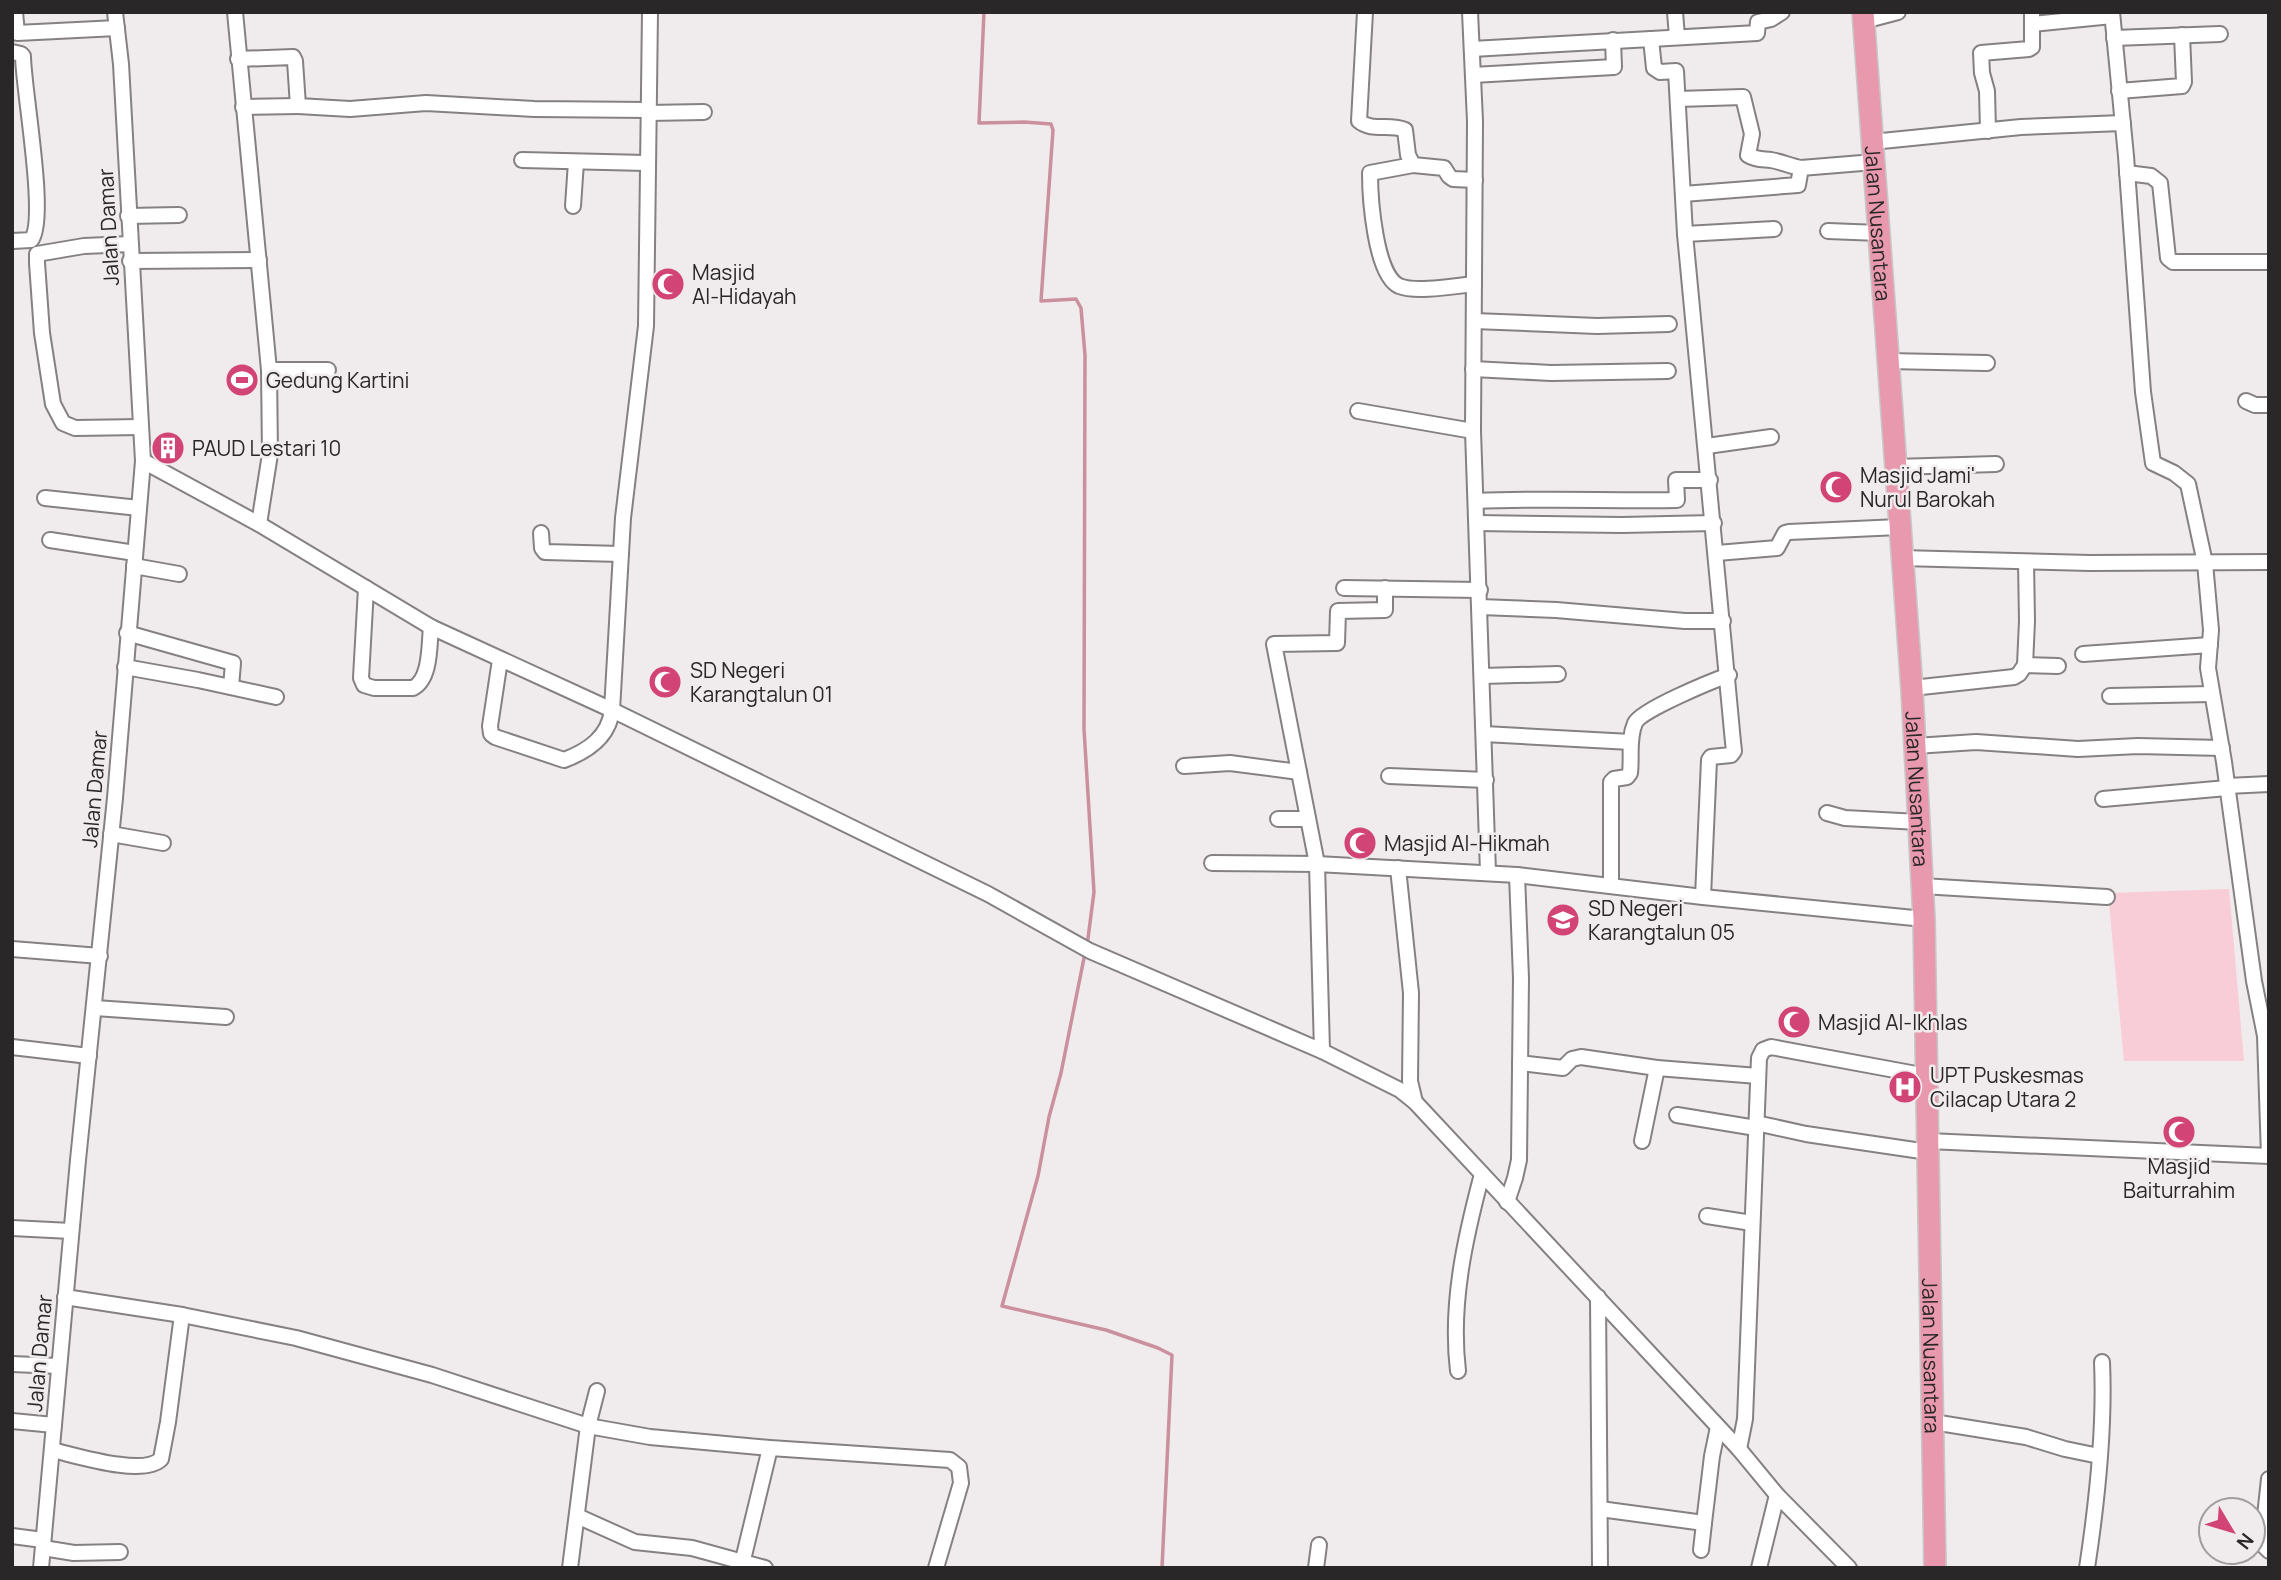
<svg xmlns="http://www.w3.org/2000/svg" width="2281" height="1580" font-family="Manrope,sans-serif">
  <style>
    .park { fill: #f9cdd7 }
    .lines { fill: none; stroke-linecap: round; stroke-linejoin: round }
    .stream { stroke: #ca909e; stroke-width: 3.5 }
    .minor-casing { stroke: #858182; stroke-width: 18 }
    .highway-casing { stroke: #c7c7c7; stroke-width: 24 }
    .minor { stroke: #fff; stroke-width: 14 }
    .highway { stroke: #e999ae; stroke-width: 21 }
    .labels { text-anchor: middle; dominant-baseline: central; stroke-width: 5; stroke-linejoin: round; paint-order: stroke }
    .street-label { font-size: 21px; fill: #292728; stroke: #f0ebec }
    .poi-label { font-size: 21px; fill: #292728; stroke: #f0ebec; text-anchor: start }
  </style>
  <rect width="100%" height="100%" fill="#f0ebec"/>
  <path class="park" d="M2229 889 2244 1061H2124L2108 893Z"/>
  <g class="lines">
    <g class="stream">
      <path d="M984 12 979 123 1024 122 1051 124 1053 130 1041 301 1076 299 1081 308 1085 355 1084 729 1094 892 1087 946"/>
      <path d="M1085 953 1061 1073 1049 1117 1038 1176 1002 1306 1106 1330 1158 1348 1172 1355 1162 1568"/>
    </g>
    <defs>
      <g id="minor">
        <path d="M15 12 17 33 117 28"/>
        <path d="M235 12 269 370 270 454 259 524"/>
        <path d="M1365 12 1359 121C1372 132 1390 123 1405 130L1408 155 1413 165 1444 168 1449 176 1453 179 1475 180"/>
        <path d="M1470 12 1475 121 1473 431 1488 872"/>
        <path d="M1675 12 1677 37"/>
        <path d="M1864 21 1898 12"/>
        <path d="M2032 24 2112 16"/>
        <path d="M2114 38 2220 34"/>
        <path d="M1651 39 1757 33 1758 22 1771 19 1782 12"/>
        <path d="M1472 49 1651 39 1654 68 1660 72 1676 71 1685 234 1733 742 1734 751 1731 755 1711 757 1709 760 1703 897"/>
        <path d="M12 52 21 54 23 56C23 88 48 221 31 240L12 241"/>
        <path d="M238 59 293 57 295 61 298 106 350 109 426 103 534 109 648 110"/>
        <path d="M1473 75 1614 67 1613 40"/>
        <path d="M2119 91 2182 86 2184 82 2182 35"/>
        <path d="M1678 99 1743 97 1752 134 1748 155C1756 160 1762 159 1771 160 1782 162 1790 166 1801 168"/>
        <path d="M243 107 298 106"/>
        <path d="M648 113 704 112"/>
        <path d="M1988 131 1987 91 1982 73 1981 53 2029 49 2032 47V12"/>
        <path d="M1872 142 2021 127 2123 123"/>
        <path d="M522 160 646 163"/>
        <path d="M1413 165 1370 173C1370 197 1375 275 1399 286 1416 293 1455 286 1474 284"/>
        <path d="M2127 173 2151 176 2160 183 2168 258 2173 262H2269"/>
        <path d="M1683 194 1798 185 1801 168 1874 162"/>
        <path d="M573 206 576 162"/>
        <path d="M128 216 179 215"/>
        <path d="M1828 231 1879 233"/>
        <path d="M1685 234 1774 229"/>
        <path d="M130 244 84 246 37 254V263L42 333 53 404 63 423 75 428 141 427"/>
        <path d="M130 261 259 260"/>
        <path d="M1474 321 1597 326 1669 324"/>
        <path d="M1887 361 1987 363"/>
        <path d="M1473 369 1551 373 1668 371"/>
        <path d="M269 370H328"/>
        <path d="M2246 401 2255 405H2269"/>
        <path d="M1358 411 1473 431"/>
        <path d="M1707 446 1771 437"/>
        <path d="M143 461 259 524 431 627 612 710 623 518 646 326 650 12"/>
        <path d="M1895 467 1996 464"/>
        <path d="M45 498 139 508"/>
        <path d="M1476 501C1543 498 1610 501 1677 500L1676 480H1710"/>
        <path d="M1477 523 1622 525 1714 523"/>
        <path d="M541 533 542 548 545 552 621 554"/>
        <path d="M50 540 135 553"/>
        <path d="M1717 553 1777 548 1785 533 1789 532 1899 527"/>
        <path d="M1901 558 2090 563 2269 562"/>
        <path d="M134 566 179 574"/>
        <path d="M366 588 361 678 364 685 374 688H413C431 679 429 645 431 627"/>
        <path d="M1344 588 1480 590"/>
        <path d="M1480 607 1556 610 1685 621H1723"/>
        <path d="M127 633 233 663 231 687"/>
        <path d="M2083 654 2210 645"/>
        <path d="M500 660 490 726 491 734 495 737 564 760C588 751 609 737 612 710L988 894 1090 951 1322 1051 1400 1090 1415 1102 1739 1449 1777 1495 1849 1568"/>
        <path d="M2025 665 2027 621 2026 562"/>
        <path d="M125 667 198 680 276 697"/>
        <path d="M1482 676 1558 674"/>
        <path d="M1912 688 2014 677 2019 674 2025 665 2058 666"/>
        <path d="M2110 696 2212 694"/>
        <path d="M1484 734 1631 742"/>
        <path d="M1915 746 1976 742 2078 749 2138 746 2222 748"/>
        <path d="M1184 766 1230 763 1299 772"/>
        <path d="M1389 776 1486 780"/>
        <path d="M2227 786 2269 784"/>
        <path d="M2103 799 2227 788"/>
        <path d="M1827 813 1845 818 1919 822"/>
        <path d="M1278 819H1308"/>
        <path d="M111 834 163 843"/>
        <path d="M1212 863 1317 864 1274 644 1337 643 1338 611 1385 610V588"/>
        <path d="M1398 868 1411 993 1410 1081 1415 1102"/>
        <path d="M1611 886V782L1614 779 1627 777 1630 773C1632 757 1628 739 1635 723 1641 710 1712 681 1729 675"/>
        <path d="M1922 886 2107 897"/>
        <path d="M12 949 100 956"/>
        <path d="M95 1008 226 1017"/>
        <path d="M12 1047 89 1056"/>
        <path d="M1322 1051 1317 864 1517 875 1703 897 1924 919"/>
        <path d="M1520 1063 1563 1068 1572 1059 1581 1057 1657 1068 1642 1141"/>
        <path d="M1657 1068 1758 1076"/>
        <path d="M1677 1115 1756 1128"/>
        <path d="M1756 1123 1806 1134 1928 1152"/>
        <path d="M1928 1141 2269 1156 2265 1036 2254 981 2224 762 2208 668 2211 630 2205 563 2188 484 2174 473 2153 463 2143 392 2126 156 2112 12"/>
        <path d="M1507 1202 1515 1178 1519 1160 1521 978 1517 875"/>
        <path d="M1707 1216 1752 1223"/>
        <path d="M12 1228 71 1231"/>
        <path d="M65 1297 182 1315 296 1338 432 1375 588 1426 650 1437 770 1448 950 1460 959 1467 961 1483 936 1568"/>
        <path d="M1598 1297 1600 1568"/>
        <path d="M12 1364 59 1366"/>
        <path d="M1458 1371C1450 1304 1465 1238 1482 1174"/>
        <path d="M12 1421 54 1425"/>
        <path d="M1933 1422 2026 1437 2065 1449 2099 1456"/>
        <path d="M1739 1449 1745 1419 1759 1058 1763 1050 1771 1047 1927 1076"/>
        <path d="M52 1450C75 1455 143 1477 161 1459L168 1422 182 1315"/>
        <path d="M2269 1479 2262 1544 2269 1551"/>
        <path d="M1600 1509 1704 1523 1701 1550"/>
        <path d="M577 1516 635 1542 692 1548 765 1568"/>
        <path d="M1704 1523 1712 1456 1718 1427"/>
        <path d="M12 1536 43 1540"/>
        <path d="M43 1548 74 1553 120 1552"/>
        <path d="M41 1568 78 1160 115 798 143 461 121 64 115 12"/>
        <path d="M570 1568 588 1426 597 1391"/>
        <path d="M741 1568 770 1448"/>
        <path d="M1316 1568 1319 1545"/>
        <path d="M1759 1568 1777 1495"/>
        <path d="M2087 1568C2097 1502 2105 1428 2102 1362"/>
      </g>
      <g id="highway">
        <path id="s1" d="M1863 12 1912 690 1924 919 1935 1568"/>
      </g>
    </defs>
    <use href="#minor" class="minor-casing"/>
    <use href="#highway" class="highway-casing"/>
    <use href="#minor" class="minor"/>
    <use href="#highway" class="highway"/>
  </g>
  <defs>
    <symbol id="mosque-disc" viewBox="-11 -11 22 22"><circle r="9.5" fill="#d14475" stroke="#f0ebec"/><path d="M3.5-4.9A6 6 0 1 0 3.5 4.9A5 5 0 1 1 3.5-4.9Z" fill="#fff"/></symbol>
    <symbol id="stadium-disc" viewBox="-11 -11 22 22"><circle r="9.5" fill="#d14475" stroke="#f0ebec"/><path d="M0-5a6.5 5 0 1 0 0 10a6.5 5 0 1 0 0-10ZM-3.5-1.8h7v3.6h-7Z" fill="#fff"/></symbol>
    <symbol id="building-disc" viewBox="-11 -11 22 22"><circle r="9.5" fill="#d14475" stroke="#f0ebec"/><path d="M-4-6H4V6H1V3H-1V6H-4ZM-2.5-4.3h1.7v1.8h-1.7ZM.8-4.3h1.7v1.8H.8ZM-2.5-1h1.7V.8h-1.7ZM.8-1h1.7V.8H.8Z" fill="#fff"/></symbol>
    <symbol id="school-disc" viewBox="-11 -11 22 22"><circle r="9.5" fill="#d14475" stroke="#f0ebec"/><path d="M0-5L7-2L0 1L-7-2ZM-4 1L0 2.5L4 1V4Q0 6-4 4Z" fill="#fff"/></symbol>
    <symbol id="hospital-disc" viewBox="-11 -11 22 22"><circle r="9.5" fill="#d14475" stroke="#f0ebec"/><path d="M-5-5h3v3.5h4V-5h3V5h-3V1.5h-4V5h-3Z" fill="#fff"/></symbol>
  </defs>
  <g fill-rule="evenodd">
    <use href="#mosque-disc" x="649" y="265" width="38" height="38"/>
    <use href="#stadium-disc" x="223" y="361" width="38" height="38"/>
    <use href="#building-disc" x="149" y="429" width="38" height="38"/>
    <use href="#mosque-disc" x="1817" y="468" width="38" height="38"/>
    <use href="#mosque-disc" x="646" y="663" width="38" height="38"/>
    <use href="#mosque-disc" x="1341" y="824" width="38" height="38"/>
    <use href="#school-disc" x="1544" y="901" width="38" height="38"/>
    <use href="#mosque-disc" x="1775" y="1003" width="38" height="38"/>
    <use href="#hospital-disc" x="1886" y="1068" width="38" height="38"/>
    <use href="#mosque-disc" x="2160" y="1113" width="38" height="38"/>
  </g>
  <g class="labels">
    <g class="street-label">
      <text stroke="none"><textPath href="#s1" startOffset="212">Jalan Nusantara</textPath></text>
      <text transform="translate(108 227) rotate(-93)">Jalan Damar</text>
      <text transform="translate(94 789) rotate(-85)">Jalan Damar</text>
      <text stroke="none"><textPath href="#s1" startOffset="779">Jalan Nusantara</textPath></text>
      <text transform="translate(39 1353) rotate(-85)">Jalan Damar</text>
      <text stroke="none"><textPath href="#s1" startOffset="1346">Jalan Nusantara</textPath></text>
    </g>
    <g class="poi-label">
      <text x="692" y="272">Masjid<tspan x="692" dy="24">Al-Hidayah</tspan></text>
      <text x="266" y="380">Gedung Kartini</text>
      <text x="192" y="448">PAUD Lestari 10</text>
      <text x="1860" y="475">Masjid Jami'<tspan x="1860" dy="24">Nurul Barokah</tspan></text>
      <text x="690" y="670">SD Negeri<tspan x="690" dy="24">Karangtalun 01</tspan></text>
      <text x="1384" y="843">Masjid Al-Hikmah</text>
      <text x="1588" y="908">SD Negeri<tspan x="1588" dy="24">Karangtalun 05</tspan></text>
      <text x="1818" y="1022">Masjid Al-Ikhlas</text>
      <text x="1930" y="1075">UPT Puskesmas<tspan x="1930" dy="24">Cilacap Utara 2</tspan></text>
      <text x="2179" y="1166" text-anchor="middle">Masjid<tspan x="2179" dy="24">Baiturrahim</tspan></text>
    </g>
  </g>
  <rect width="2281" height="1580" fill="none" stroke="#292728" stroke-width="28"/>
  <g transform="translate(2232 1531) rotate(128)"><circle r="33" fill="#f0ebec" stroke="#a09d9e" stroke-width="2"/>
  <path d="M0-5L12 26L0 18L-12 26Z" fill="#d14475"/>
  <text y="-10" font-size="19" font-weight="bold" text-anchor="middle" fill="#292728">N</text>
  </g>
</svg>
